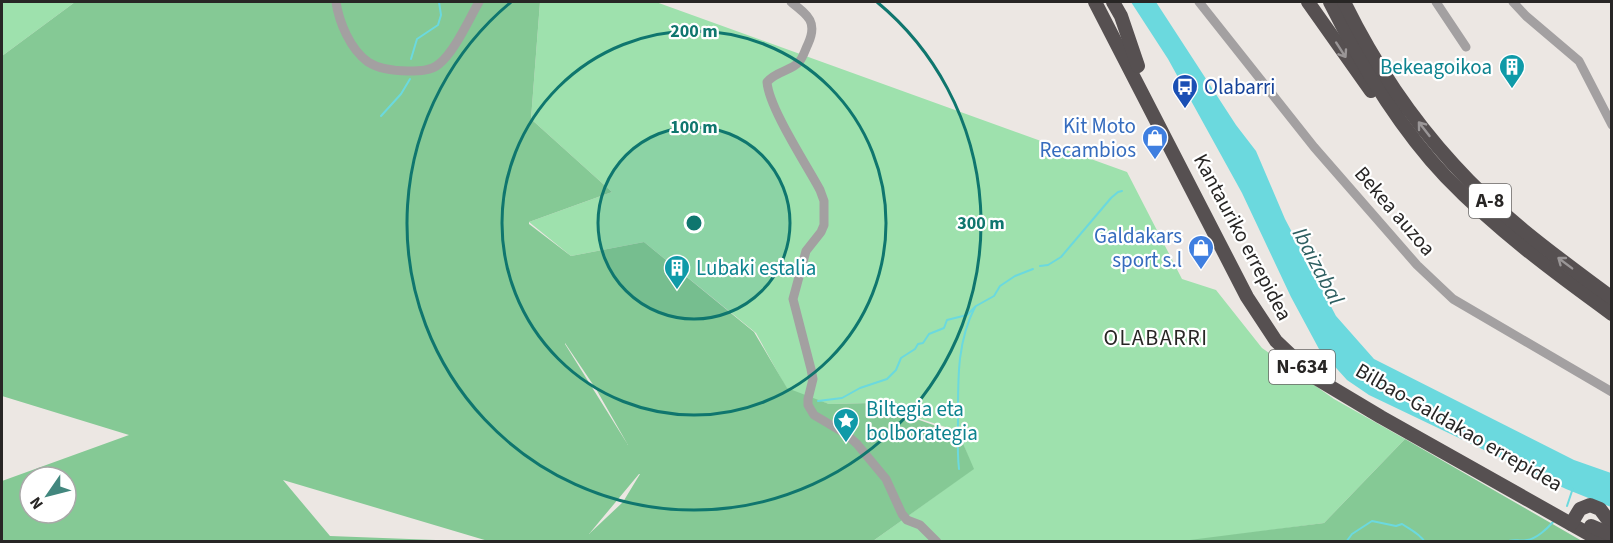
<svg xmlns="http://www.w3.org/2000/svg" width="1613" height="543" font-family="'Source Sans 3',sans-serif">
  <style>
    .green { fill: #9ee1ad }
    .forest { fill: #85c995; fill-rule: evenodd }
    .water { fill: #6bd9de }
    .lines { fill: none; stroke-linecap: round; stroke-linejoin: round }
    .stream { stroke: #6bd9de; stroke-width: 2 }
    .minor { stroke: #a3a0a1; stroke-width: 9 }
    .highway { stroke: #565051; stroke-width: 14 }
    .oneway { stroke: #9a9697 }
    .ring { fill: none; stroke: #0f766e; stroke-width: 3 }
    .labels { text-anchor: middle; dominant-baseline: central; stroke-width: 4.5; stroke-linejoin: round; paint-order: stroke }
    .shield { fill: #fff; stroke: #686766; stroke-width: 1.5 }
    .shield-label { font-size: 20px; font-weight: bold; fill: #282625 }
    .culture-label { font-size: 21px; fill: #0d838f; stroke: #fff; text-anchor: start }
    .transit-label { font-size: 21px; fill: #164399; stroke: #fff; text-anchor: start }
    .shop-label { font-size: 21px; fill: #366cbe; stroke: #fff; text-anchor: end }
    .street-label { font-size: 21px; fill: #282625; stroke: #fff }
    .water-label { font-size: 22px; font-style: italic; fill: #2e5f61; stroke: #fff }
    .neighbourhood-label { font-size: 22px; letter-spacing: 1.5px; fill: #282625; stroke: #fff }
    .centre { fill: #0f766e; stroke: #fff; stroke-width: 3 }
    .ring-label { font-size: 18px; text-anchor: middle; font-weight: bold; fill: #0f766e; stroke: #fff; stroke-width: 4.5; stroke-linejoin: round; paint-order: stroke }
  </style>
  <rect width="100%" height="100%" fill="#ece7e3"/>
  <g class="green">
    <path d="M2 2H75L2 56Z"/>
    <path d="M540 2H656L1127 172 1182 279 1216 290 1262 348 1334 399 1405 439 1324 523 1182 542 873 541 973 469 958 431 871 403 829 404 788 391 756 333 644 242 571 256 529 222 612 192 531 119Z"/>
  </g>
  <g class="forest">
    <path d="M75 2H540L531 119 612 192 529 222V224L571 256 644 242 754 332 787 388 829 404 871 403 959 434 974 469 873 541H488L283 480 330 536 462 541H2V481L129 435 2 396V56ZM565 343 596 389 628 445 565 344ZM640 474 623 502 589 534 639 474ZM30 477H66V513H30Z"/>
    <path d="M1405 439 1582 541H1182L1324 523Z"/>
  </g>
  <path class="water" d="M1131 2H1156L1236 125 1256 151 1285 219 1336 316 1374 359 1574 460 1611 473V507L1566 489 1369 395 1347 380 1319 349 1291 297 1242 193 1168 59Z"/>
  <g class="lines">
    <g class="stream">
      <path d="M411 59 417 39 438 25 441 15 439 2"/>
      <path d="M381 116 401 94 410 79"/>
      <path d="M1040 266 1048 265 1061 257 1111 198 1118 192 1122 191"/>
      <path d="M818 401 842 398 860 388 887 379 896 370 901 358 915 349 918 344 923 343 929 334 944 328 947 320 967 315 976 306 994 296 1000 286 1015 276 1033 269"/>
      <path d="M959 469C957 452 958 435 958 418 958 379 957 342 975 307"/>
      <path d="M1567 506 1573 488"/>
      <path d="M1346 542 1352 534 1372 521 1396 526 1402 524C1411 530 1419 533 1425 542"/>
      <path d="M1506 542C1514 538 1519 542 1527 540 1536 539 1547 529 1553 522"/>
    </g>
    <g class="minor">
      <path d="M336 2C339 22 350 49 368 62 379 69 395 71 408 71 419 71 431 71 439 64 455 51 469 19 479 2"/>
      <path d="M791 2C808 15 818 22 808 44 805 50 803 58 799 62 791 71 776 71 767 82 769 108 806 164 820 190L824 201V225L821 232 806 251 793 299 811 369 813 379 808 399V405L814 415 846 434 857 444 886 479 902 514 907 520 920 525 937 542"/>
      <path d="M1199 2 1314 147 1417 265 1453 299 1612 392"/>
      <path d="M1436 2 1466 47"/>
      <path d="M1513 2 1526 16 1579 61 1612 125"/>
    </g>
    <g class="highway">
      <path d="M1095 2 1247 297 1276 341 1314 377 1381 417 1603 542"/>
      <path d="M1113 2 1121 16 1138 66"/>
      <path d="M1308 2 1371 91"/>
      <path d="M1330 2C1361 64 1398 126 1446 177 1496 229 1554 272 1612 314"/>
      <path d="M1344 2C1373 61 1409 116 1454 165 1500 216 1557 257 1612 298"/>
      <path d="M1571 524 1580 509 1590 505 1600 509 1612 525"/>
      <path d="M1591 526 1612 535"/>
    </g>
  </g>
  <defs><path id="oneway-shaft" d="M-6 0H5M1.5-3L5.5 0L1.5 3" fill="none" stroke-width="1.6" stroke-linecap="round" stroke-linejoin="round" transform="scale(1.5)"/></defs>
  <g class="oneway">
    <use href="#oneway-shaft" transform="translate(1341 50) rotate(57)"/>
    <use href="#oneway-shaft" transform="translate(1424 129) rotate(-128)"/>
    <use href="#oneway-shaft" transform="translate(1565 263) rotate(-143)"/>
  </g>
  <circle cx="694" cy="223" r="96" fill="#0f766e" fill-opacity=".12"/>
  <g class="ring">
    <circle cx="694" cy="223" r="96"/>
    <circle cx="694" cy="223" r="192"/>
    <path d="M877 2A287 287 0 1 1 511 2"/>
  </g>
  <defs>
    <symbol id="building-pin" viewBox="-11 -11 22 30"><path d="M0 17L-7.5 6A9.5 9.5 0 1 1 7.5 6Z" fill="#0f9aa8" stroke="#fff"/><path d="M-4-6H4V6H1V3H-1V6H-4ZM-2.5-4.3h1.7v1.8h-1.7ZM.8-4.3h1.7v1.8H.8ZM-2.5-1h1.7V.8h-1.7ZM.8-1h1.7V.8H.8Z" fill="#fff"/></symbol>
    <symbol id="bus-pin" viewBox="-11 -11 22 30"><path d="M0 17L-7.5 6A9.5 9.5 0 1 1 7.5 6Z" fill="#1a4fb4" stroke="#fff"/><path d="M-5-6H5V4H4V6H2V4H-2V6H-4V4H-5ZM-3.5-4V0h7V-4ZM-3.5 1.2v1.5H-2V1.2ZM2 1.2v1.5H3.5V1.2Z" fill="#fff"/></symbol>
    <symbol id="shop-pin" viewBox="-11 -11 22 30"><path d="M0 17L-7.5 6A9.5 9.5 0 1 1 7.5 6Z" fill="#3f7fe0" stroke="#fff"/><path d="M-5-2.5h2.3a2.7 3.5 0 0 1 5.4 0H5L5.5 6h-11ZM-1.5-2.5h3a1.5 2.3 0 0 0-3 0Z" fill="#fff"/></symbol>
    <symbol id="sight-pin" viewBox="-11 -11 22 30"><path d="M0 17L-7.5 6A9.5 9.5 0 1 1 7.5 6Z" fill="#0f9aa8" stroke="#fff"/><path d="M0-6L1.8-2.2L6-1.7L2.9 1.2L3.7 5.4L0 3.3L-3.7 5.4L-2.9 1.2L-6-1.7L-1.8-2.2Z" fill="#fff"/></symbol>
  </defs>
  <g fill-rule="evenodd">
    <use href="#building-pin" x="1497" y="52" width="30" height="40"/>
    <use href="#bus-pin" x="1170" y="72" width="30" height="40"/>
    <use href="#shop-pin" x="1140" y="123" width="30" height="40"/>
    <use href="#shop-pin" x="1186" y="233" width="30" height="40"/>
    <use href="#building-pin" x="662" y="253" width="30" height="40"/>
    <use href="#sight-pin" x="831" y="406" width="30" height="40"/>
  </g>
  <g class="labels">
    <g class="shield">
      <rect x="1469" y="184" width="42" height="34" rx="4.5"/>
      <rect x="1269" y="350" width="66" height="34" rx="4.5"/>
    </g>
    <g class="shield-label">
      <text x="1490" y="201">A-8</text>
      <text x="1302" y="367">N-634</text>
    </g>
    <g class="culture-label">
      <text x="1492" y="67" text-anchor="end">Bekeagoikoa</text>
      <text x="696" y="268">Lubaki estalia</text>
      <text x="866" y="409">Biltegia eta<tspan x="866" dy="24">bolborategia</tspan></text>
    </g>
    <g class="transit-label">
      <text x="1204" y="87">Olabarri</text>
    </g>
    <g class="shop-label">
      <text x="1136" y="126">Kit Moto<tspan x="1136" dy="24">Recambios</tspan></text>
      <text x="1182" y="236">Galdakars<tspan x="1182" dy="24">sport s.l</tspan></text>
    </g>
    <g class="street-label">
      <text transform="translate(1395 211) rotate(49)">Bekea auzoa</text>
      <text transform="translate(1243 237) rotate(62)">Kantauriko errepidea</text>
      <text transform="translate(1459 427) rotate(30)">Bilbao-Galdakao errepidea</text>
    </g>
    <g class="water-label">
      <text transform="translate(1318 266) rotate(62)">Ibaizabal</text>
    </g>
    <g class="neighbourhood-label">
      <text x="1156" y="338">OLABARRI</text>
    </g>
  </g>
  <circle cx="694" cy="223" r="9" class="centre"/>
  <g class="ring-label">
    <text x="694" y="37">200 m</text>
    <text x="694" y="133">100 m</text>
    <text x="981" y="229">300 m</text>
  </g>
  <rect width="1613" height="543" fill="none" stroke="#282625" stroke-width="6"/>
  <g transform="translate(48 495) rotate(235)"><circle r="28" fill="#ffffff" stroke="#a9a8a8" stroke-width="1.5"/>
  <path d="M0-4.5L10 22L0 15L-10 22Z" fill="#42877e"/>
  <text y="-9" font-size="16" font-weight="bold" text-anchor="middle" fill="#282625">N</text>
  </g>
</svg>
